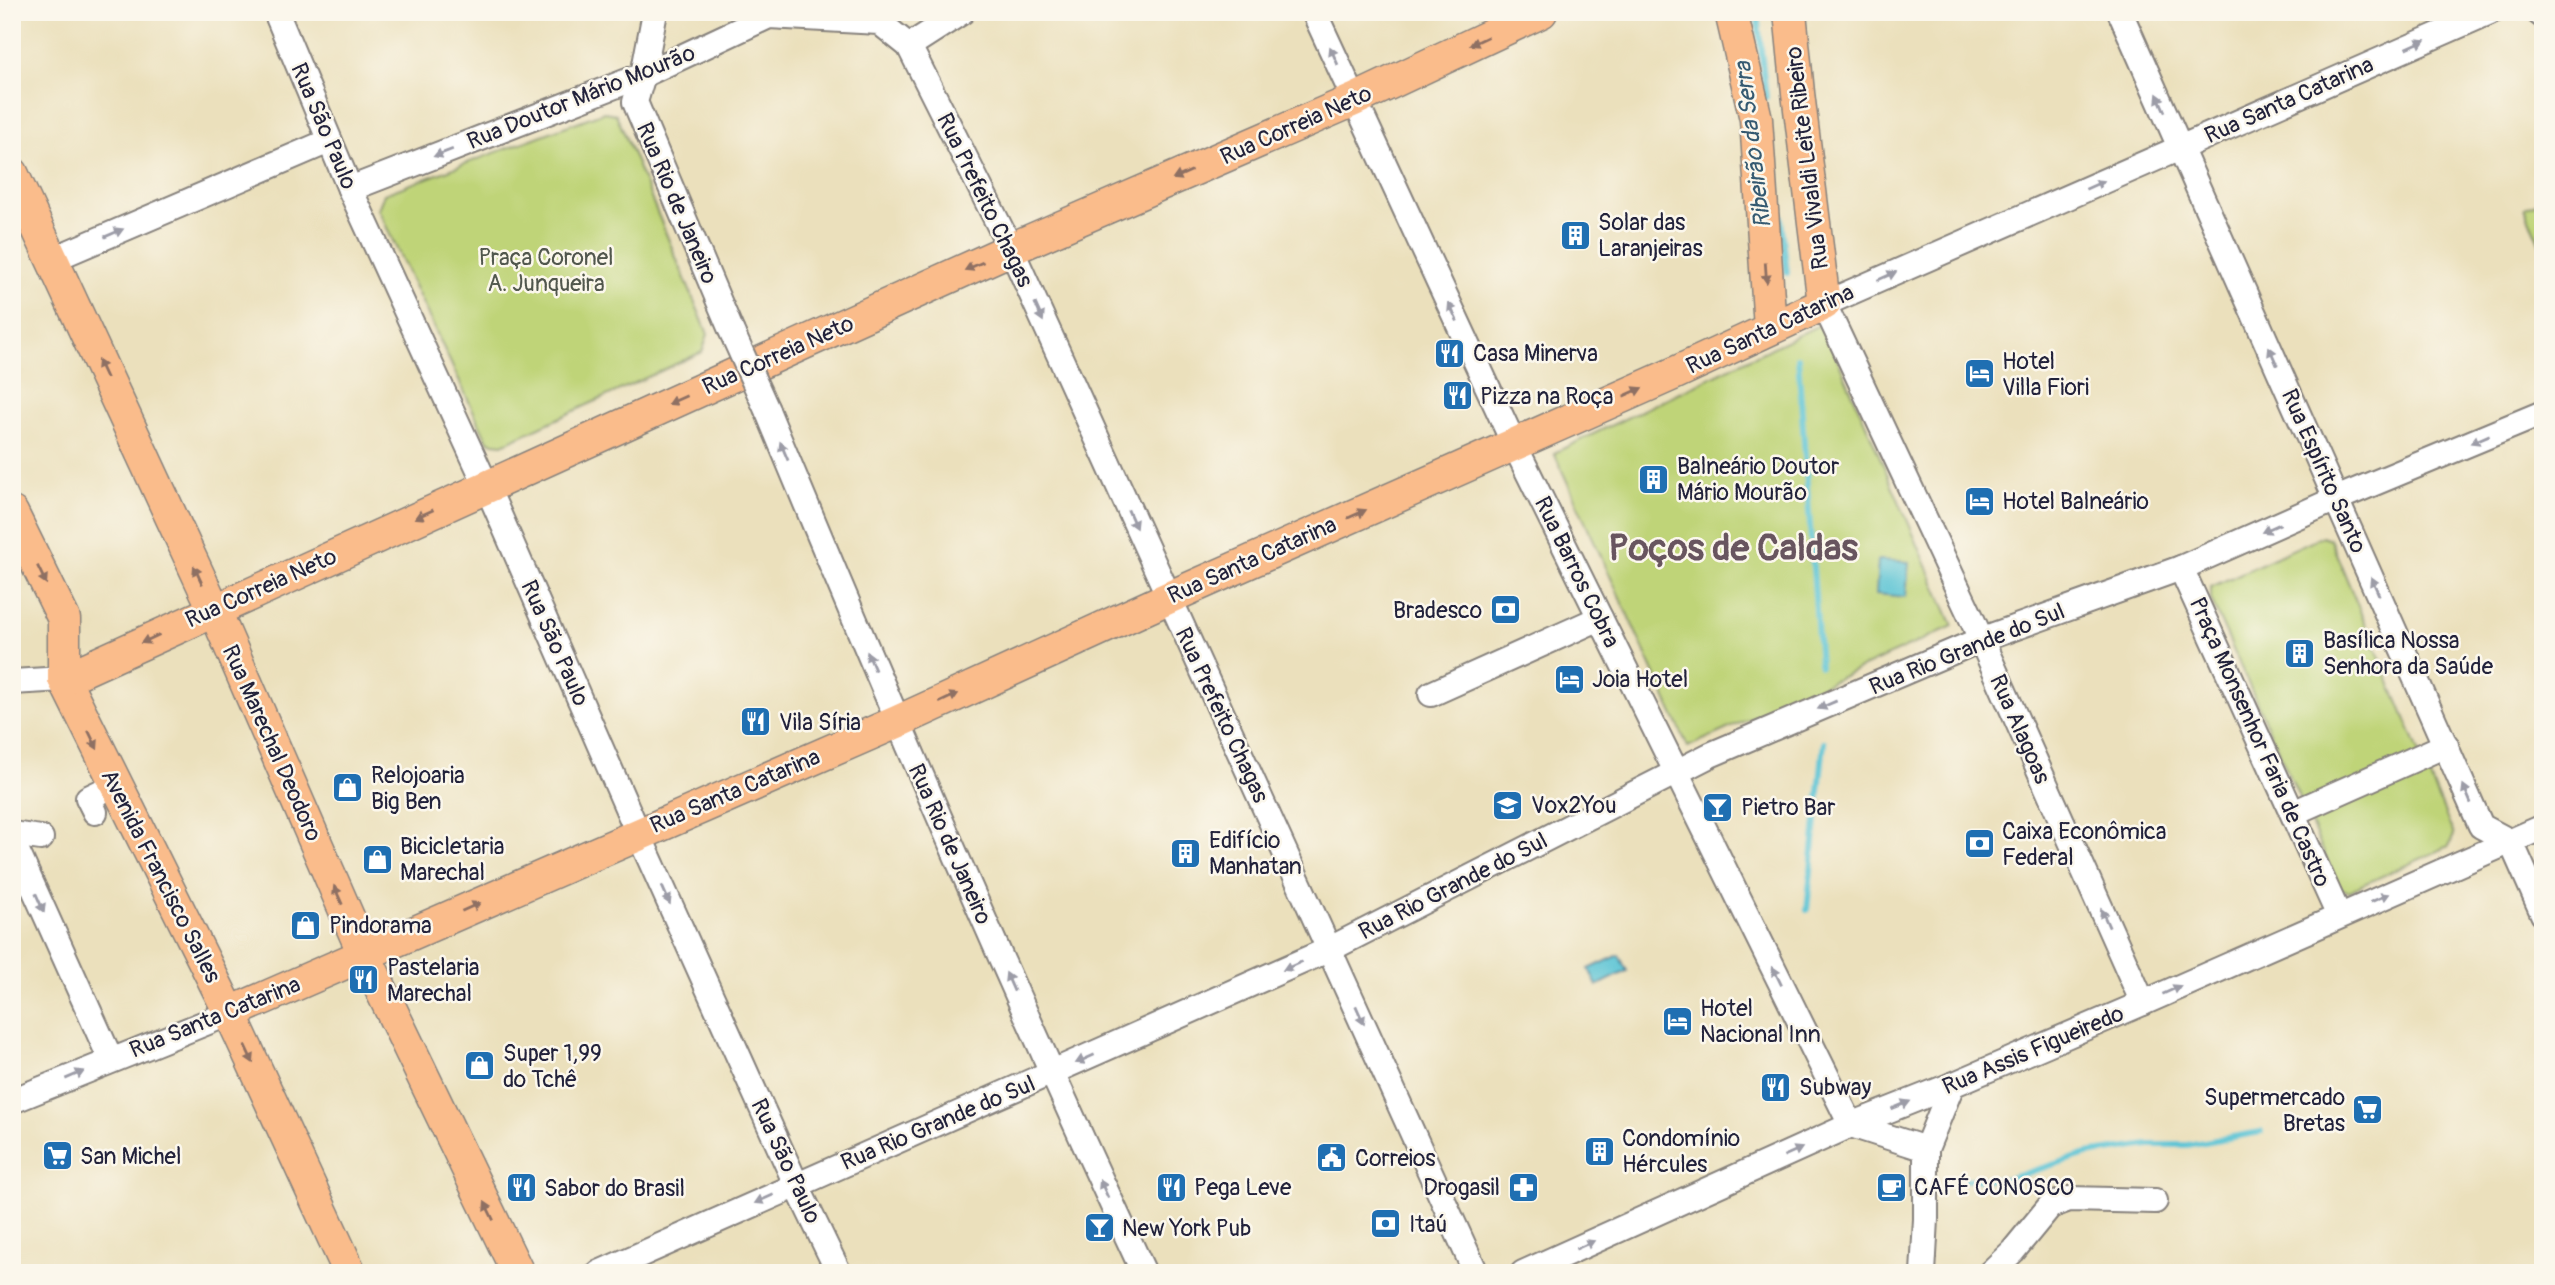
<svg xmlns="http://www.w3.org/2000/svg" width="2555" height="1285" font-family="Pangolin,sans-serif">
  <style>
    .green { fill: #bfd478; stroke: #707b5a; stroke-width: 2 }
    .water { fill: #58c3d4; stroke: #3d7288; stroke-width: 2 }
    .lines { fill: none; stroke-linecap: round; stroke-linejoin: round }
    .stream { stroke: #58c3d4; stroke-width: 6 }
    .minor-casing { stroke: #86817c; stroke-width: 28 }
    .major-casing { stroke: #86817c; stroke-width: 35 }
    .minor { stroke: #fff; stroke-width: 24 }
    .major { stroke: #fabc8b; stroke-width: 32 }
    .minor-bridge-casing { stroke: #86817c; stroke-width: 28; stroke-linecap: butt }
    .minor-bridge { stroke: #fff; stroke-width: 24 }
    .oneway { fill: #8e6f63 }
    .oneway2 { fill: #9c9ca7 }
    .labels { text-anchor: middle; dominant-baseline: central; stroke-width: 5; stroke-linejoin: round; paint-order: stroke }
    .street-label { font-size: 23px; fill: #22223b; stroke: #fbf7ec }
    .poi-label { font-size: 23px; fill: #22223b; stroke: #fbf7ec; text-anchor: start }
    .park-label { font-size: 23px; fill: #51574d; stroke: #fbf7ec }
    .water-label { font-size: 24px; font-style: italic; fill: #355a71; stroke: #fbf7ec }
    .town-label { font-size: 37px; font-weight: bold; fill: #68555f; stroke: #fbf7ec }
  </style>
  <rect width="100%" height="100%" fill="#fbf7ec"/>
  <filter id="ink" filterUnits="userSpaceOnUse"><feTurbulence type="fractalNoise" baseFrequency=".0143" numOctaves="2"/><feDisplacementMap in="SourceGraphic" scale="14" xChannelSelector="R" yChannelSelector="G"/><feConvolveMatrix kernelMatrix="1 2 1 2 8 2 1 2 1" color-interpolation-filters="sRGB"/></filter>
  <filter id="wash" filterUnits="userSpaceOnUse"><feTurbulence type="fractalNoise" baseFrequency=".00686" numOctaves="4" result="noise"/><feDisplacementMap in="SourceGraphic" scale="28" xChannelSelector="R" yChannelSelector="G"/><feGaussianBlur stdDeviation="1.57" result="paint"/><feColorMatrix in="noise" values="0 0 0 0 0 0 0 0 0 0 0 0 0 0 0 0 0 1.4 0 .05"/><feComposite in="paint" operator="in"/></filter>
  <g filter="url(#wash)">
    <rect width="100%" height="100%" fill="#ebe0bc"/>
    <g class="green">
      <path d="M604 112 616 114 708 334 702 352 503 444 494 443 487 440 378 209 384 194Z"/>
      <path d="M2543 200V251L2524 208Z"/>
      <path d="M1819 325 1829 339 1953 626 1688 747 1554 453Z"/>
      <path d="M2322 536 2330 539 2454 835 2449 846 2349 891 2340 889 2211 600V587Z"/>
    </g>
    <g class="water">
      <path d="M1878 560 1909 562 1906 597 1876 594Z"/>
      <path d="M1619 955 1627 971 1597 986 1589 969Z"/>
    </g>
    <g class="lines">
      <g class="stream">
        <path d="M1757 12 1766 97"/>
        <path d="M1775 167 1787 273"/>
        <path d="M1798 358 1820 666"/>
        <path d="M1807 910 1824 742"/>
        <path d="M1955 1180 2007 1179 2087 1154 2149 1145H2187L2261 1132"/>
      </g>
    </g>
  </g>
  <g filter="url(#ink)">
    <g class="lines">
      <defs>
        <g id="minor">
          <path d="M276 12 350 189 487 487 638 833 796 1184 839 1273"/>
          <path d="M655 12 643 75 635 102 731 330"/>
          <path d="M1314 12 1514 444 1851 1125"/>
          <path d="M2120 12 2481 826 2511 842 2543 914"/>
          <path d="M2538 12 2543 16"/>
          <path d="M909 46 962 12"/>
          <path d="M350 189 643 75 769 16 879 22 909 46 1011 249 1476 1273"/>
          <path d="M51 260 329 141"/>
          <path d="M767 410C887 700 1011 988 1144 1273"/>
          <path d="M2181 568 2339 916"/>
          <path d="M12 682 64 679"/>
          <path d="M1431 694 1600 618"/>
          <path d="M95 812 88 798 115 785"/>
          <path d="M2293 813 2446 745"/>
          <path d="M12 834 41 838"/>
          <path d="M12 840 111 1060"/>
          <path d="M2143 1003 1971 617 1824 304 2490 12"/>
          <path d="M12 1101 230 1013"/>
          <path d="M1851 1125 1926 1149"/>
          <path d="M599 1273 1330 949 1710 755 1980 640 2181 568 2336 499 2543 413"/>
          <path d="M1523 1273 1851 1125 1952 1085 2143 1003 2543 827"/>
          <path d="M1923 1273 1926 1219V1149L1952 1085"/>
          <path d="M1990 1273 2013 1251 2050 1206 2069 1199 2155 1201"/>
        </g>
        <g id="major">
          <path d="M1731 12 1756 119 1770 328"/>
          <path d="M12 173 214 609 364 954 518 1273"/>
          <path d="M12 513 64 619V679L230 1013 350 1273"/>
          <path d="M64 679 1011 249 1354 100 1541 12"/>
          <path d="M230 1013 897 722 1168 598 1673 374 1824 304 1798 93 1790 12"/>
        </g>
      </defs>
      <use href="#minor" class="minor-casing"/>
      <use href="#major" class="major-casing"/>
      <use href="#minor" class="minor"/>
      <use href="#major" class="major"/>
      <defs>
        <path id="minor-bridge" d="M731 330 767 410"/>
      </defs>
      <use href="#minor-bridge" class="minor-bridge-casing"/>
      <use href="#minor-bridge" class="minor-bridge"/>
    </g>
    <defs><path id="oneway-solid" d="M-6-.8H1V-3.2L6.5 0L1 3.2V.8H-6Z" transform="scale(1.75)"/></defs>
    <g class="oneway">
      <use href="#oneway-solid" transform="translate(1479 41) rotate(155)"/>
      <use href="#oneway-solid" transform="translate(1182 175) rotate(156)"/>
      <use href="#oneway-solid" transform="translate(974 266) rotate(156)"/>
      <use href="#oneway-solid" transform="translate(1766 273) rotate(86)"/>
      <use href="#oneway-solid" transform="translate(102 369) rotate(-115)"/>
      <use href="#oneway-solid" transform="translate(1633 392) rotate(-24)"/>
      <use href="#oneway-solid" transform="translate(677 400) rotate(156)"/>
      <use href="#oneway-solid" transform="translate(424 514) rotate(156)"/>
      <use href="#oneway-solid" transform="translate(1357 514) rotate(-24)"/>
      <use href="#oneway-solid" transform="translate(42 575) rotate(64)"/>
      <use href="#oneway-solid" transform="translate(198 575) rotate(-115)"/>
      <use href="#oneway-solid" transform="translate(150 639) rotate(155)"/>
      <use href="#oneway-solid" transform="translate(949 698) rotate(-25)"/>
      <use href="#oneway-solid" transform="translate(93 740) rotate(64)"/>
      <use href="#oneway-solid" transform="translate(338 895) rotate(-114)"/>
      <use href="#oneway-solid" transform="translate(471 907) rotate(-24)"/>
      <use href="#oneway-solid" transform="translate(249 1054) rotate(65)"/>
      <use href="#oneway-solid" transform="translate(489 1211) rotate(-116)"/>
    </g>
    <g class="oneway2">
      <use href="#oneway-solid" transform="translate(2416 44) rotate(-24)"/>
      <use href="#oneway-solid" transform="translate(1334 56) rotate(-114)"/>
      <use href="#oneway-solid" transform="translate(2161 103) rotate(-114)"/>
      <use href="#oneway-solid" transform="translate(443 153) rotate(159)"/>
      <use href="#oneway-solid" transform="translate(2095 185) rotate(-24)"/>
      <use href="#oneway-solid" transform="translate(114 233) rotate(-23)"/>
      <use href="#oneway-solid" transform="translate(1887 276) rotate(-24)"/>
      <use href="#oneway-solid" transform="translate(1039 312) rotate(66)"/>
      <use href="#oneway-solid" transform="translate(1453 312) rotate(-115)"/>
      <use href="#oneway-solid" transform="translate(2273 356) rotate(-114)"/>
      <use href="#oneway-solid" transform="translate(2480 439) rotate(157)"/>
      <use href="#oneway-solid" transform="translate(784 451) rotate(-113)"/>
      <use href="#oneway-solid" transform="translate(1132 519) rotate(66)"/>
      <use href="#oneway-solid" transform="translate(2271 528) rotate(156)"/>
      <use href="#oneway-solid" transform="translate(2375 586) rotate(-114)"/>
      <use href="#oneway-solid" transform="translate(871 661) rotate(-113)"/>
      <use href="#oneway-solid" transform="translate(1827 705) rotate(157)"/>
      <use href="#oneway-solid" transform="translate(2467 794) rotate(-113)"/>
      <use href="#oneway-solid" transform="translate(666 895) rotate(66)"/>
      <use href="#oneway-solid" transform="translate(2380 898) rotate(-23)"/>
      <use href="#oneway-solid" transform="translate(40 903) rotate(66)"/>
      <use href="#oneway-solid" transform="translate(2105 918) rotate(-114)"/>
      <use href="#oneway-solid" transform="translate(1292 966) rotate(156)"/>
      <use href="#oneway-solid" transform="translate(1777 976) rotate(-116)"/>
      <use href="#oneway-solid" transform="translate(1010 982) rotate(-114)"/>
      <use href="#oneway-solid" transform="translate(2172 990) rotate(-24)"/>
      <use href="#oneway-solid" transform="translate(1360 1015) rotate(66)"/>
      <use href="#oneway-solid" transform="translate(1085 1059) rotate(156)"/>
      <use href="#oneway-solid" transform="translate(75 1075) rotate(-23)"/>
      <use href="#oneway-solid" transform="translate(1901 1105) rotate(-22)"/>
      <use href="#oneway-solid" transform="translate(1793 1152) rotate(-24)"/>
      <use href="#oneway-solid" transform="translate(1104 1189) rotate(-115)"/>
      <use href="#oneway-solid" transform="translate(764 1199) rotate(156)"/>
      <use href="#oneway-solid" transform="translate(1585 1245) rotate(-24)"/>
    </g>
  </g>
  <defs>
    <symbol id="building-square" viewBox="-11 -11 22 22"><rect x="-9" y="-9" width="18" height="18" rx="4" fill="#1f6fb2" stroke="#fbf7ec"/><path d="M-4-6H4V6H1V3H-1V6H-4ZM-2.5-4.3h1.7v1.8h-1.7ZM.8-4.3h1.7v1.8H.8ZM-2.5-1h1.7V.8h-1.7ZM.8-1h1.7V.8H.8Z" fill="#fff"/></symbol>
    <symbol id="restaurant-square" viewBox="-11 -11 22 22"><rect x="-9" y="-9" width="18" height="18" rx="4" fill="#1f6fb2" stroke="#fbf7ec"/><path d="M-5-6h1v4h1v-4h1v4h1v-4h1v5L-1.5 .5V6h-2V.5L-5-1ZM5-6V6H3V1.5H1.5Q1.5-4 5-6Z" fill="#fff"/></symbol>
    <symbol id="hotel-square" viewBox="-11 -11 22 22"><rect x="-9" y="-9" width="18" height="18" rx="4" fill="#1f6fb2" stroke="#fbf7ec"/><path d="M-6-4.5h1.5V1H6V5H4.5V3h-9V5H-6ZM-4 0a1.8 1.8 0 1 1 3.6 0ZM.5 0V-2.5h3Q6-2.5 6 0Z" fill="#fff"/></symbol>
    <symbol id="bank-square" viewBox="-11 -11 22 22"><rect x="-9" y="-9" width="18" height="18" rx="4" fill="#1f6fb2" stroke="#fbf7ec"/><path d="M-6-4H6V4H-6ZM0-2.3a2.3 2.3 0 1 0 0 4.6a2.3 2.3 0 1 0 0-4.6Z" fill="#fff"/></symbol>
    <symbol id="shop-square" viewBox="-11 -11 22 22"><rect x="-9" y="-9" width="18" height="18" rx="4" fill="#1f6fb2" stroke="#fbf7ec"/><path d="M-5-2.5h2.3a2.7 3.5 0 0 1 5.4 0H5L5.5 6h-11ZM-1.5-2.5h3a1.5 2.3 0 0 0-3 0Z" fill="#fff"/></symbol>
    <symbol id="school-square" viewBox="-11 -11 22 22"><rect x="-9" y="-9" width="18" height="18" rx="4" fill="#1f6fb2" stroke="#fbf7ec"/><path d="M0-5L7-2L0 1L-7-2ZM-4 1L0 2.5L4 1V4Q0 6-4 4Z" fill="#fff"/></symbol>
    <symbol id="bar-square" viewBox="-11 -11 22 22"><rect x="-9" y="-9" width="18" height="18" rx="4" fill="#1f6fb2" stroke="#fbf7ec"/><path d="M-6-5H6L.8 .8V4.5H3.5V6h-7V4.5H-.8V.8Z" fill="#fff"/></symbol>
    <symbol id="supermarket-square" viewBox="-11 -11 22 22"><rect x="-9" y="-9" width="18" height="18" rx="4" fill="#1f6fb2" stroke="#fbf7ec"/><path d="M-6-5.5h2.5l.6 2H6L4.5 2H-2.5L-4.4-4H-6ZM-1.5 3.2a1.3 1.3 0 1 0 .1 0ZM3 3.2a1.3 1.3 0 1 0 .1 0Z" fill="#fff"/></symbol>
    <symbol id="civic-square" viewBox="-11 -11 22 22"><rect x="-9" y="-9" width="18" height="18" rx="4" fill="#1f6fb2" stroke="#fbf7ec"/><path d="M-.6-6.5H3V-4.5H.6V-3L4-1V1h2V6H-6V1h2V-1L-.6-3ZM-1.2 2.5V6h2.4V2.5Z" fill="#fff"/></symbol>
    <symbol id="pharmacy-square" viewBox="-11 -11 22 22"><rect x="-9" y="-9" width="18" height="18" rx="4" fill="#1f6fb2" stroke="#fbf7ec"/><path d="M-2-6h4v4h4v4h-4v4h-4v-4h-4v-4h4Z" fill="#fff"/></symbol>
    <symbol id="cafe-square" viewBox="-11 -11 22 22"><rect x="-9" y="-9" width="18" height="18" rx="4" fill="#1f6fb2" stroke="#fbf7ec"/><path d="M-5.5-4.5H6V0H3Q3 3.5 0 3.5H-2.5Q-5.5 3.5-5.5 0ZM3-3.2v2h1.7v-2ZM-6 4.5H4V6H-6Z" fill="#fff"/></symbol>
  </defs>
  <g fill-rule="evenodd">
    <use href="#building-square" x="1558" y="218" width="35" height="35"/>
    <use href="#restaurant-square" x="1432" y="336" width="35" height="35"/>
    <use href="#hotel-square" x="1962" y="356" width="35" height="35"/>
    <use href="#restaurant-square" x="1440" y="378" width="35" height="35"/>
    <use href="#building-square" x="1636" y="462" width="35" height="35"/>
    <use href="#hotel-square" x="1962" y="484" width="35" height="35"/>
    <use href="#bank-square" x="1488" y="592" width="35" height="35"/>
    <use href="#building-square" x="2282" y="636" width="35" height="35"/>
    <use href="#hotel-square" x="1552" y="662" width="35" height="35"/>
    <use href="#restaurant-square" x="738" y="704" width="35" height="35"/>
    <use href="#shop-square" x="330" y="770" width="35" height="35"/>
    <use href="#school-square" x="1490" y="788" width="35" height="35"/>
    <use href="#bar-square" x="1700" y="790" width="35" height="35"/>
    <use href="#bank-square" x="1962" y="826" width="35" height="35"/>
    <use href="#building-square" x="1168" y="836" width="35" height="35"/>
    <use href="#shop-square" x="360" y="842" width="35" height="35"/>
    <use href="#shop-square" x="288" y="908" width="35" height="35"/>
    <use href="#restaurant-square" x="346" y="962" width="35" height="35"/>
    <use href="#hotel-square" x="1660" y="1004" width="35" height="35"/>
    <use href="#shop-square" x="462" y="1048" width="35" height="35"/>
    <use href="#restaurant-square" x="1758" y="1070" width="35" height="35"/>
    <use href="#supermarket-square" x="2350" y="1092" width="35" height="35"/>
    <use href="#building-square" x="1582" y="1134" width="35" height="35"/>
    <use href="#supermarket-square" x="40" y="1138" width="35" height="35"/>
    <use href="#civic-square" x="1314" y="1140" width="35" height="35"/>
    <use href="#restaurant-square" x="1154" y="1170" width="35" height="35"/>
    <use href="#pharmacy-square" x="1506" y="1170" width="35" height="35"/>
    <use href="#cafe-square" x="1874" y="1170" width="35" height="35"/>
    <use href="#restaurant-square" x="504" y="1170" width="35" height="35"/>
    <use href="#bank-square" x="1368" y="1206" width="35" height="35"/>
    <use href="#bar-square" x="1082" y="1210" width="35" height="35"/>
  </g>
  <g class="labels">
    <g class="street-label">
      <text transform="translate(581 97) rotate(-22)">Rua Doutor Mário Mourão</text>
      <text transform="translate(2289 100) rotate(-24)">Rua Santa Catarina</text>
      <text transform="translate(1296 125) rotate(-24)">Rua Correia Neto</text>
      <text transform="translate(324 126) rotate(67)">Rua São Paulo</text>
      <text transform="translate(1807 158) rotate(-97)">Rua Vivaldi Leite Ribeiro</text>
      <text transform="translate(985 200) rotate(64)">Rua Prefeito Chagas</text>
      <text transform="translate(677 203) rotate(67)">Rua Rio de Janeiro</text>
      <text transform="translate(1770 329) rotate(-25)">Rua Santa Catarina</text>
      <text transform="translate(778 355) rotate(-24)">Rua Correia Neto</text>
      <text transform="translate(2324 471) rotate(66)">Rua Espírito Santo</text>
      <text transform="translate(1252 560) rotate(-24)">Rua Santa Catarina</text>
      <text transform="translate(1577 572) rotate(64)">Rua Barros Cobra</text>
      <text transform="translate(261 588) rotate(-24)">Rua Correia Neto</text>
      <text transform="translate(555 643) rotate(66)">Rua São Paulo</text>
      <text transform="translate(1967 649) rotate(-22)">Rua Rio Grande do Sul</text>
      <text transform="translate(1222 715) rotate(65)">Rua Prefeito Chagas</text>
      <text transform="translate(2020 729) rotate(66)">Rua Alagoas</text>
      <text transform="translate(2260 742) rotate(66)">Praça Monsenhor Faria de Castro</text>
      <text transform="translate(272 743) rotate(66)">Rua Marechal Deodoro</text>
      <text transform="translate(735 791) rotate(-23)">Rua Santa Catarina</text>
      <text transform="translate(950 844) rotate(66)">Rua Rio de Janeiro</text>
      <text transform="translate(161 876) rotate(63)">Avenida Francisco Salles</text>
      <text transform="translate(1453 886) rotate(-27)">Rua Rio Grande do Sul</text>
      <text transform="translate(215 1017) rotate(-22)">Rua Santa Catarina</text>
      <text transform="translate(2033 1050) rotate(-23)">Rua Assis Figueiredo</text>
      <text transform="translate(938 1123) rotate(-23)">Rua Rio Grande do Sul</text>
      <text transform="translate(786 1161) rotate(65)">Rua São Paulo</text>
    </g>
    <g class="poi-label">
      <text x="1598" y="222">Solar das<tspan x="1598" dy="26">Laranjeiras</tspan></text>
      <text x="1473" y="353">Casa Minerva</text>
      <text x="2002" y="361">Hotel<tspan x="2002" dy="26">Villa Fiori</tspan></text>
      <text x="1480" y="396">Pizza na Roça</text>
      <text x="1677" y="466">Balneário Doutor<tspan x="1677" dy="26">Mário Mourão</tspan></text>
      <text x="2002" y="501">Hotel Balneário</text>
      <text x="1482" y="610" text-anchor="end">Bradesco</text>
      <text x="2323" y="640">Basílica Nossa<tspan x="2323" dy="26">Senhora da Saúde</tspan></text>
      <text x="1592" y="679">Joia Hotel</text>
      <text x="779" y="722">Vila Síria</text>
      <text x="371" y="775">Relojoaria<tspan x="371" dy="26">Big Ben</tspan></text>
      <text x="1531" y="805">Vox2You</text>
      <text x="1741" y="807">Pietro Bar</text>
      <text x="2002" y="831">Caixa Econômica<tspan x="2002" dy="26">Federal</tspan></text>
      <text x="1209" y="840">Edifício<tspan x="1209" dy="26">Manhatan</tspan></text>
      <text x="400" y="846">Bicicletaria<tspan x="400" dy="26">Marechal</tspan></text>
      <text x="329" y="925">Pindorama</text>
      <text x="387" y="967">Pastelaria<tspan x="387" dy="26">Marechal</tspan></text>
      <text x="1700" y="1008">Hotel<tspan x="1700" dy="26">Nacional Inn</tspan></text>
      <text x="503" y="1053">Super 1,99<tspan x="503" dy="26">do Tchê</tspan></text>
      <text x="1799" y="1087">Subway</text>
      <text x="2345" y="1097" text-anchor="end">Supermercado<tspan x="2345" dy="26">Bretas</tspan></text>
      <text x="1622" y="1138">Condomínio<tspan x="1622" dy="26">Hércules</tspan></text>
      <text x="80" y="1156">San Michel</text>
      <text x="1355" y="1158">Correios</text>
      <text x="1194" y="1187">Pega Leve</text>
      <text x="1500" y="1187" text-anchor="end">Drogasil</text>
      <text x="1914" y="1187">CAFÉ CONOSCO</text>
      <text x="544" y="1188">Sabor do Brasil</text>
      <text x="1409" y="1224">Itaú</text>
      <text x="1122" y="1228">New York Pub</text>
    </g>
    <g class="park-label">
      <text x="546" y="257">Praça Coronel<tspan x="546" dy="26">A. Junqueira</tspan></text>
    </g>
    <g class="water-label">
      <text transform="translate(1753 145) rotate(-97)">Ribeirão da Serra</text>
    </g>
    <g class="town-label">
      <text x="1733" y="548">Poços de Caldas</text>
    </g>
  </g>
  <rect width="2555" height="1285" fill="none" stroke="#fbf7ec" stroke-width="42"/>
</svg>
